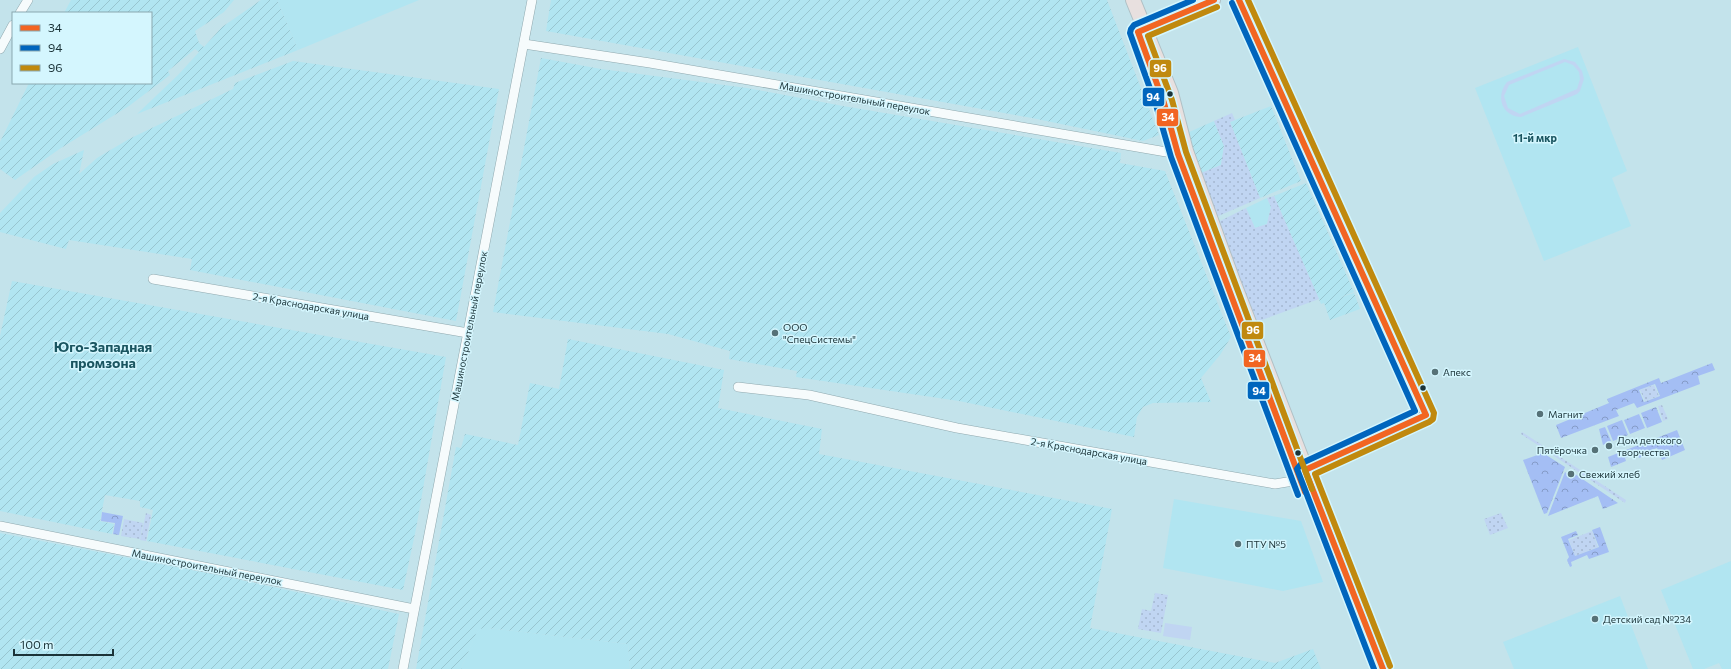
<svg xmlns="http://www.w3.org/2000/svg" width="1731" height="669" font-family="Commissioner,sans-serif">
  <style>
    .built { fill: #b1e5f1 }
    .industrial { fill: url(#industrial-furrows) }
    .green { fill: url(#green-dots) }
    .forest { fill: url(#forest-crowns); fill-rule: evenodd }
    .pitch { fill: #c0d5f2; fill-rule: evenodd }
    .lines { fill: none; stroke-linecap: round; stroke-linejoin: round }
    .minor-casing { stroke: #8fa8ae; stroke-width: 10 }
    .major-casing { stroke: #b0c0c5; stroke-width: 14 }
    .highway-casing { stroke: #b0c0c5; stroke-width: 16 }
    .minor { stroke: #f6fbfc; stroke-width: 9 }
    .major { stroke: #edebea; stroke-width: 12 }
    .highway { stroke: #e8e0df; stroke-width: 14 }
    .bus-1-casing { stroke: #d4f6fe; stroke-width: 9 }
    .bus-2-casing { stroke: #d4f6fe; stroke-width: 9 }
    .bus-3-casing { stroke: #d4f6fe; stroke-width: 9 }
    .bus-1 { stroke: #f26522; stroke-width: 6 }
    .bus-2 { stroke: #0065bd; stroke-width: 6 }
    .bus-3 { stroke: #c0890e; stroke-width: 6 }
    .bus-dot { fill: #1b3338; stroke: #d4f6fe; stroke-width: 1.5 }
    .poi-dot { fill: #567177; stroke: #d4f6fe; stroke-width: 1.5 }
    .labels { text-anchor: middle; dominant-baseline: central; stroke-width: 3; stroke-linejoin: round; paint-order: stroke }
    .street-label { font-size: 10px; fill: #1b3338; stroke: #d4f6fe }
    .poi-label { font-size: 10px; fill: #1b3338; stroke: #d4f6fe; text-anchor: start }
    .neighbourhood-label { font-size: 11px; font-weight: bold; fill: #1a5560; stroke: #d4f6fe }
    .district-label { font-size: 14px; font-weight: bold; fill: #1a5560; stroke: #d4f6fe }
    .line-badge { stroke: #d4f6fe; stroke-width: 1.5 }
    .badge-label { font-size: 11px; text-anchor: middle; font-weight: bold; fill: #fff }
  </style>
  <defs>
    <pattern id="industrial-furrows" width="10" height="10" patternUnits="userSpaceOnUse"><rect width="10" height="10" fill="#b1e5f1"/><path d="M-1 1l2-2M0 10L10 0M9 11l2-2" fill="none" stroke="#98c5cf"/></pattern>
    <pattern id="green-dots" width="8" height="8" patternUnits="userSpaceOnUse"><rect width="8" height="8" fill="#c0d5f2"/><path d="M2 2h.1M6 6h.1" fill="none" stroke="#a4b7d0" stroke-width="1.8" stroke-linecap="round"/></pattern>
    <pattern id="forest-crowns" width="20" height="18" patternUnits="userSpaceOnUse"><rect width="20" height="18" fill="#a4bef4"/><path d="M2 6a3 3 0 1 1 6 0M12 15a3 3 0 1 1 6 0" fill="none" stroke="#859bc7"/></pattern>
  </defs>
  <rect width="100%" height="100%" fill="#c3e3eb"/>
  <g class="built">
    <path d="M277 0H419L298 50Z"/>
    <path d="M1578 47 1627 171 1612 178 1631 226 1544 261 1475 88Z"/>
    <path d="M1267 198 1271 207 1267 224 1255 228 1246 208Z"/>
    <path d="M1174 499 1301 521 1323 582 1283 591 1163 568Z"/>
    <path d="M1731 561V669H1722L1719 663 1704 669H1693L1661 590Z"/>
    <path d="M1620 596 1648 669H1514L1503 642Z"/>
    <path d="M478 628H488L628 644 630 669H461Z"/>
  </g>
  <g class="industrial">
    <path d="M71 0H234L224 12 195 31 199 43 204 47 222 27 261 0H277L298 50 137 114 178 75 199 52 195 49 168 71 170 75 129 106 61 148 15 180 0 169V142L29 83H151V13H64Z"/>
    <path d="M551 0H1107L1159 135 1143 141 1032 118 546 31Z"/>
    <path d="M541 58 601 69 747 88 843 106 1121 153 1120 163 1165 171 1231 337 1220 355 1201 378 1211 402 1153 403 1143 407 1137 417 1134 437 959 401 796 377 797 371 729 359 730 351 668 334 493 312Z"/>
    <path d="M293 61 499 89 456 321 190 270 192 259 69 240 66 249 0 232V213L34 177 53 164 84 150 79 174 97 158 129 139 233 89 235 83Z"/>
    <path d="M1271 106 1301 181 1260 198 1230 122Z"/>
    <path d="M1214 121 1224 146 1221 165 1201 173 1187 133Z"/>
    <path d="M1306 183 1354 292 1338 298 1354 293 1360 309 1330 320 1324 303 1321 304 1274 196Z"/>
    <path d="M12 281 446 357 416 529 403 590 147 541 153 510 140 507V501L105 495 100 521 114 524 112 534 0 511V336Z"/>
    <path d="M568 339 724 370 718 408 822 429 819 454 1112 509 1090 628 1275 663 1313 649 1321 669H630L628 644 488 628 478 629 461 669H416L456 447 461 448 465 434 518 445 530 383 559 389Z"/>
    <path d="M0 533 217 575 399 614 388 669H0Z"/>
  </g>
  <g class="green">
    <path d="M1232 113 1235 120 1230 122 1260 198 1216 217 1201 173 1221 165 1224 146 1214 121Z"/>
    <path d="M1274 196 1319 299 1254 323 1218 222 1246 208 1255 228 1267 224 1271 207 1267 198Z"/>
    <path d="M1654 385 1659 396 1645 401 1640 390Z"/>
    <path d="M1662 405 1668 419 1663 421 1658 406Z"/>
    <path d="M1522 432 1626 500 1625 503 1521 434Z"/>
    <path d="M146 513 151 515 146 541 140 540Z"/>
    <path d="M1501 513 1508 528 1490 535 1484 519Z"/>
    <path d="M124 519 143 523 140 539 121 536Z"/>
    <path d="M1592 531 1598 547 1575 556 1569 540Z"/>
    <path d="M1155 593 1168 595 1161 633 1138 629 1142 609 1151 611Z"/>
  </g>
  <g class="forest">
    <path d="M1712 363 1715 370 1698 376 1700 384 1637 408 1634 403 1616 410 1619 416 1561 438 1556 425 1609 403 1607 399 1659 378 1661 383ZM1655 384 1660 396 1644 402 1639 390Z"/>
    <path d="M1656 407 1662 422 1647 428 1641 413Z"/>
    <path d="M1639 414 1645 428 1630 434 1624 420Z"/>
    <path d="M1622 420 1628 435 1613 441 1607 426Z"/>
    <path d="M1605 427 1611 441 1603 445 1599 429Z"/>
    <path d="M1677 430 1685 450 1662 460 1657 448 1643 453 1644 456 1639 458 1637 453 1625 458 1626 461 1611 467 1608 457Z"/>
    <path d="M1543 453 1565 467 1547 513 1544 514 1523 460Z"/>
    <path d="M1565 472 1572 477 1575 474 1618 503 1603 509 1598 496 1548 516Z"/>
    <path d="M102 512 123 516 119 535 113 534 115 523 101 521Z"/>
    <path d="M1600 527 1609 552 1589 559 1587 555 1571 562 1572 566 1570 567 1567 560 1569 557 1561 537 1576 531 1578 535 1568 539 1575 556 1599 547 1592 530Z"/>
  </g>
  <g class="pitch">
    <path d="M1564 59 1575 62 1582 71 1584 79 1580 91 1577 94 1521 117C1502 116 1495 97 1507 82ZM1565 62 1573 65 1579 72 1580 79 1577 89 1520 114 1508 108 1504 96 1509 85Z"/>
    <path d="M1165 623 1192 627 1190 640 1163 636Z"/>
  </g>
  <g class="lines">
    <defs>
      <g id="minor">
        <path d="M20 13 28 0"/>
        <path d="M524 44 650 63 1178 154 1186 151"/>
        <path d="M0 49 13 25"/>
        <path d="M153 279 468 333"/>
        <path d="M738 387 809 395 957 428 1275 484 1293 481 1311 466 1426 415 1239 0"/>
        <path d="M0 526 414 609"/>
        <path d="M403 669 532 0"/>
      </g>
      <path id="major" d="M1138 32 1214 0"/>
      <path id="highway" d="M1133 0 1171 93 1186 151 1233 281 1383 669"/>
    </defs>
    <use href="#minor" class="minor-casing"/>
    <use href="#major" class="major-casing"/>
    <use href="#highway" class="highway-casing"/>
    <use href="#minor" class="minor"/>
    <use href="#major" class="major"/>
    <use href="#highway" class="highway"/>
    <defs>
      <g id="bus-1">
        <path d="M1214 0 1138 32 1164 103 1178 154 1305 492"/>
        <path d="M1239 0 1426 415 1305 470 1383 669"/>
      </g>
      <g id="bus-2">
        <path d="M1193 0 1134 25 1131 29 1130 33 1156 105 1171 157 1298 495"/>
        <path d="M1232 3 1415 411 1302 463 1297 469 1374 669"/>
      </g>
      <g id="bus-3">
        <path d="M1248 0 1434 413 1433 419 1429 422 1315 474 1390 666"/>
        <path d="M1217 7 1148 36 1172 100 1186 152 1312 489"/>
      </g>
    </defs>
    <use href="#bus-1" class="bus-1-casing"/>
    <use href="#bus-2" class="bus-2-casing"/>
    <use href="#bus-3" class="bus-3-casing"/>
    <use href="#bus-1" class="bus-1"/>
    <use href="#bus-2" class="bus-2"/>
    <use href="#bus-3" class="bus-3"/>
  </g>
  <g class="bus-dot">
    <circle cx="1170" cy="94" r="3.5"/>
    <circle cx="1423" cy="388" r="3.5"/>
    <circle cx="1298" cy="453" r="3.5"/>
  </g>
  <g class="poi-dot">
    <circle cx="775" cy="333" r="4"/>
    <circle cx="1435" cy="372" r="4"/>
    <circle cx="1540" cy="414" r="4"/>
    <circle cx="1609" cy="446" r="4"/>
    <circle cx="1595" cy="450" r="4"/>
    <circle cx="1571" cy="474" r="4"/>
    <circle cx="1238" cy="544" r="4"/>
    <circle cx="1595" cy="619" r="4"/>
  </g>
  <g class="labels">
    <g class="street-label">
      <text transform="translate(855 98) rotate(10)">Машиностроительный переулок</text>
      <text transform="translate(311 306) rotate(10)">2-я Краснодарская улица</text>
      <text transform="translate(469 326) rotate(-79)">Машиностроительный переулок</text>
      <text transform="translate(1089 451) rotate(10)">2-я Краснодарская улица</text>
      <text transform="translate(207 567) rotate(11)">Машиностроительный переулок</text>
    </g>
    <g class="poi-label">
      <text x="783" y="327">ООО<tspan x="783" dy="12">"СпецСистемы"</tspan></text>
      <text x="1443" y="372">Апекс</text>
      <text x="1548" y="414">Магнит</text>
      <text x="1617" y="440">Дом детского<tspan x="1617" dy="12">творчества</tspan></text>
      <text x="1587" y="450" text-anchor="end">Пятёрочка</text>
      <text x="1579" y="474">Свежий хлеб</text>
      <text x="1246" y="544">ПТУ №5</text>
      <text x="1603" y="619">Детский сад №234</text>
    </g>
    <g class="neighbourhood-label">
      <text x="1535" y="137">11-й мкр</text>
    </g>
    <g class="district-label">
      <text x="103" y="346">Юго-Западная<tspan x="103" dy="16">промзона</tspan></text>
    </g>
  </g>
  <g class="line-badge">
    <rect x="1149" y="59" width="23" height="19" rx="4" fill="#c0890e"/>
    <rect x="1142" y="87" width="23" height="20" rx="4" fill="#0065bd"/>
    <rect x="1156" y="108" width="23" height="19" rx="4" fill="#f26522"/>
    <rect x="1241" y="321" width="23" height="19" rx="4" fill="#c0890e"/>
    <rect x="1243" y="349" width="23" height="19" rx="4" fill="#f26522"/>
    <rect x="1247" y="381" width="23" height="19" rx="4" fill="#0065bd"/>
  </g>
  <g class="badge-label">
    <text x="1160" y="72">96</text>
    <text x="1153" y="101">94</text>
    <text x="1168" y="121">34</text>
    <text x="1253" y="334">96</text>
    <text x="1255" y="362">34</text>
    <text x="1259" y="395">94</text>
  </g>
  <rect x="12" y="12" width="140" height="72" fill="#d4f6fe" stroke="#8aa8af"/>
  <rect x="20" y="25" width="20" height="6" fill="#f26522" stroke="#8aa8af"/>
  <text x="48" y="32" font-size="12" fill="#1b3338">34</text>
  <rect x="20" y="45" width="20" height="6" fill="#0065bd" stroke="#8aa8af"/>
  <text x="48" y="52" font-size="12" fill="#1b3338">94</text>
  <rect x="20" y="65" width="20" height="6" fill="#c0890e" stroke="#8aa8af"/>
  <text x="48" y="72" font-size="12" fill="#1b3338">96</text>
  <path d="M14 649v6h99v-6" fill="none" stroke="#1b3338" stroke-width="2"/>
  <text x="20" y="649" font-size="12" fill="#1b3338" stroke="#d4f6fe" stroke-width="3" paint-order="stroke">100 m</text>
</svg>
